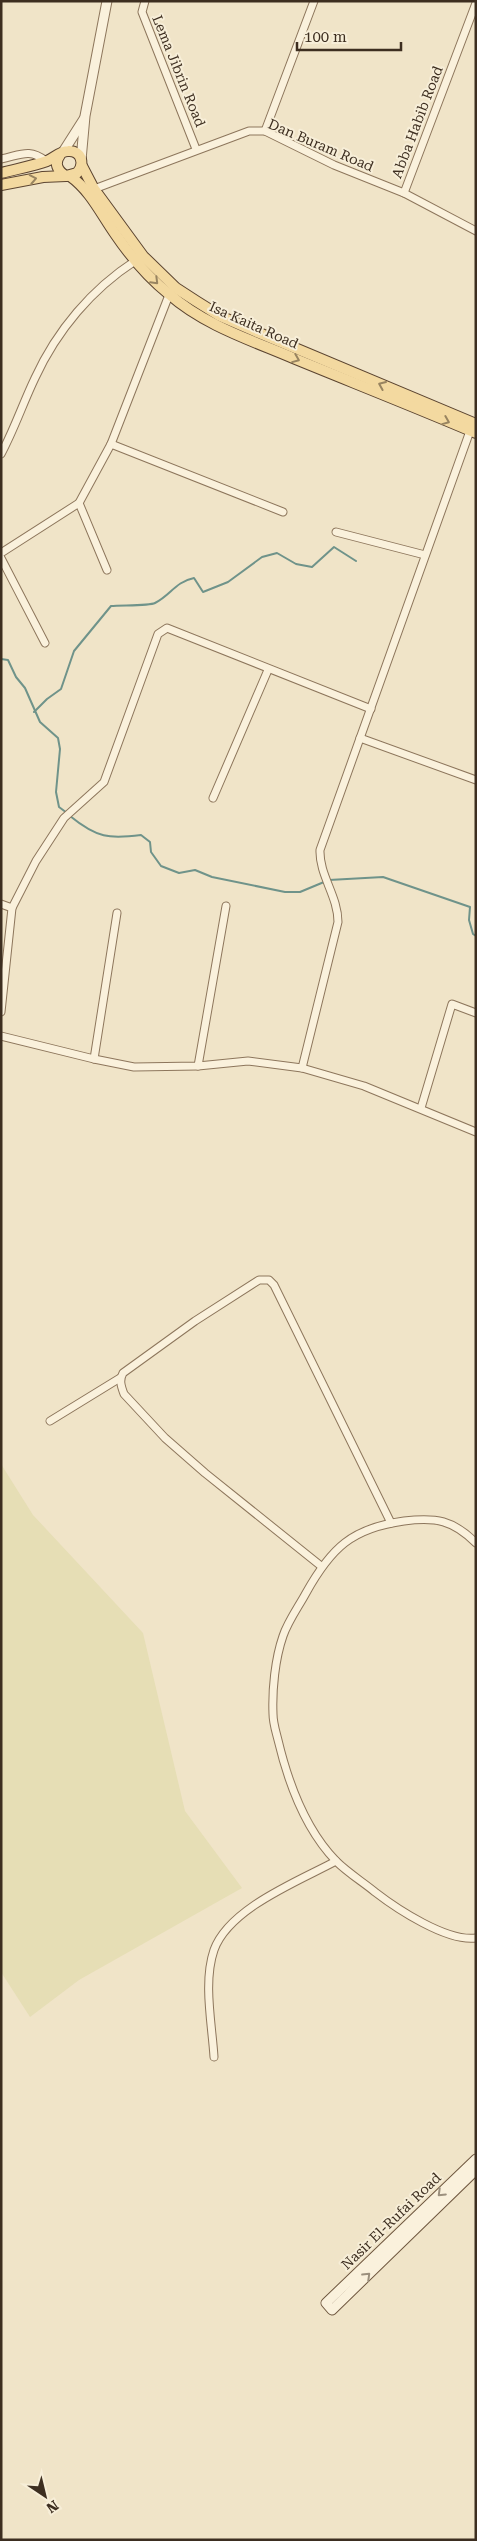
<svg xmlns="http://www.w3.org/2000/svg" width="477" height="2541" font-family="'Roboto Serif',serif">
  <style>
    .farmland { fill: #e6deb5 }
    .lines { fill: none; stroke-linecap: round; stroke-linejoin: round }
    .stream { stroke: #6f938a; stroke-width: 2 }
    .minor-casing { stroke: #8d765c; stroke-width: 9 }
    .tertiary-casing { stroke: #8d765c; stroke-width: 11 }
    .secondary-casing { stroke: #6f573f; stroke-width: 11 }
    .primary-casing { stroke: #5b4430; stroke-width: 12 }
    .minor { stroke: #faf1dc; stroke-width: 7 }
    .tertiary { stroke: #faf1dc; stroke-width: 9 }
    .secondary { stroke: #faf1dc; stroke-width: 9 }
    .primary { stroke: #f3d9a0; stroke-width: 10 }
    .oneway { stroke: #988460 }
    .oneway2 { stroke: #9c907e }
    .labels { text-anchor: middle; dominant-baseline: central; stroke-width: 4; stroke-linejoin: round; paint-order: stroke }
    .street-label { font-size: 14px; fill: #3d2e20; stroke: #f7eed8 }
  </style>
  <rect width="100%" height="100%" fill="#f0e4c8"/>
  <path class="farmland" d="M1 1464 33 1515 143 1633 185 1811 242 1888 79 1980 30 2017 1 1972Z"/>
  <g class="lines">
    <g class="stream">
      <path d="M1 659 8 660 16 677 25 688 40 722 58 738 60 749 56 792 59 807 67 813"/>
      <path d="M34 712 47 699 61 689 74 651 111 606C121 605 149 606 155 603 171 595 175 582 194 578L203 592 228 582 262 557 277 553 296 564 312 567 334 547 356 561"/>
      <path d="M70 816C97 838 109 839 141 835L150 842 151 852 161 866 179 873 195 870 212 877 285 892H300L324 882"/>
      <path d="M329 880 383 877 470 907 469 920 473 934 476 936"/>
    </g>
    <defs>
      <g id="minor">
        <path d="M145 1 142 12 196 149"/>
        <path d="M265 131 314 1"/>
        <path d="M1 159C21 155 29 148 46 161"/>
        <path d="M94 189 249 131H265L334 165 404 193 476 231"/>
        <path d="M404 193 476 3"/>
        <path d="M111 444 283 512"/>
        <path d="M1 454C14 430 23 403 35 378 57 330 92 289 135 261"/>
        <path d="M79 503 107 570"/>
        <path d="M336 532 425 555"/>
        <path d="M1 553 79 503 111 444 169 295"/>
        <path d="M1 558 45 643"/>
        <path d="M360 738 476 780"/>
        <path d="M213 798 268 670"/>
        <path d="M1 904 12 908"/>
        <path d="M1 1012 12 908 36 861 64 818 104 782 158 634 167 628 371 709"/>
        <path d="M1 1036 94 1059 134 1067 198 1066 248 1061 302 1068 364 1086 476 1132"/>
        <path d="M94 1059 117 913"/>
        <path d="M198 1066 226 906"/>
        <path d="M302 1068 338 922C338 896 319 875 320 850L470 431"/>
        <path d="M421 1108 452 1004 476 1013"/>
        <path d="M50 1421 120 1378"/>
        <path d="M476 1543C453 1520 436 1517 404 1521 352 1528 331 1548 306 1593 299 1606 288 1621 283 1636 275 1659 272 1690 273 1714 273 1723 276 1732 278 1740 288 1782 306 1830 336 1861 348 1873 363 1882 375 1892 397 1909 447 1942 476 1938"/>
        <path d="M321 1566 205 1473 165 1438 124 1394C121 1386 119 1380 123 1373L195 1321 259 1280H269L274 1285 391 1523"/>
        <path d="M214 2057C212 2024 203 1982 214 1950 229 1908 299 1881 336 1861"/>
      </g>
      <g id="tertiary">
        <path d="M63 152 84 119"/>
        <path d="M81 160 85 116 107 1"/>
      </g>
      <path id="secondary" d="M476 2159 326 2303 332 2310 476 2170"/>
      <g id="primary">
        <path d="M82 166 94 189 143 256 176 288 196 301 220 316 264 335 476 424"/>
        <path d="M1 173C16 169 33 166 47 161 54 158 61 151 68 151 82 150 85 165 77 173L66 176C57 171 54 163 60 155"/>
        <path d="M70 176C91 191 101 214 116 235 131 257 149 278 169 294 204 325 251 340 293 358 354 383 415 407 476 433"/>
        <path d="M1 185 43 177 66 176"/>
      </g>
    </defs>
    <use href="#minor" class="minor-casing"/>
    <use href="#tertiary" class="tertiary-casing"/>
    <use href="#secondary" class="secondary-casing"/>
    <use href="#primary" class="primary-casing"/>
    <use href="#minor" class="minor"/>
    <use href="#tertiary" class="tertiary"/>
    <use href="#secondary" class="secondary"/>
    <use href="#primary" class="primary"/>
  </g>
  <defs><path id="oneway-chevron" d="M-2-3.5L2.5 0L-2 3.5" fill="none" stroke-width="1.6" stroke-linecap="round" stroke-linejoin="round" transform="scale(1.25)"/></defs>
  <g class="oneway">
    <use href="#oneway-chevron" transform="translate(33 179) rotate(-11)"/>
    <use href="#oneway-chevron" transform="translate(155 281) rotate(45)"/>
    <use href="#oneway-chevron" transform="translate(296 359) rotate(22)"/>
    <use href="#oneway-chevron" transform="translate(382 385) rotate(-157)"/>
    <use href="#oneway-chevron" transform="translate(446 421) rotate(22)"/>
  </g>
  <g class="oneway2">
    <use href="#oneway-chevron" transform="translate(441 2193) rotate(136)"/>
    <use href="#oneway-chevron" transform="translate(367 2276) rotate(-44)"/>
  </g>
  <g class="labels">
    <g class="street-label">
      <text transform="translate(179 71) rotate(68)">Lema Jibrin Road</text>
      <text transform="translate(417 122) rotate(-69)">Abba Habib Road</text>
      <text transform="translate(321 145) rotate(23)">Dan Buram Road</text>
      <text transform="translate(254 325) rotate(24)">Isa Kaita Road</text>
      <text transform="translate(391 2221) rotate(-44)">Nasir El-Rufai Road</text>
    </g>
  </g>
  <rect width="477" height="2541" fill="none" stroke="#3d2e20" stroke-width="5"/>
  <g transform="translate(45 2496) rotate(145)" stroke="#f7eed8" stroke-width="4" paint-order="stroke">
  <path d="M0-4L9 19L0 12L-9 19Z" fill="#3d2e20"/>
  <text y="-8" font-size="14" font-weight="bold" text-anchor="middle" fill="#3d2e20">N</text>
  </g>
  <path d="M297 42v8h104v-8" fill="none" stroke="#3d2e20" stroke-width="2.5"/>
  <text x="304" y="42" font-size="15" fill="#3d2e20" stroke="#f7eed8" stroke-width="4" paint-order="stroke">100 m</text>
</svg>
